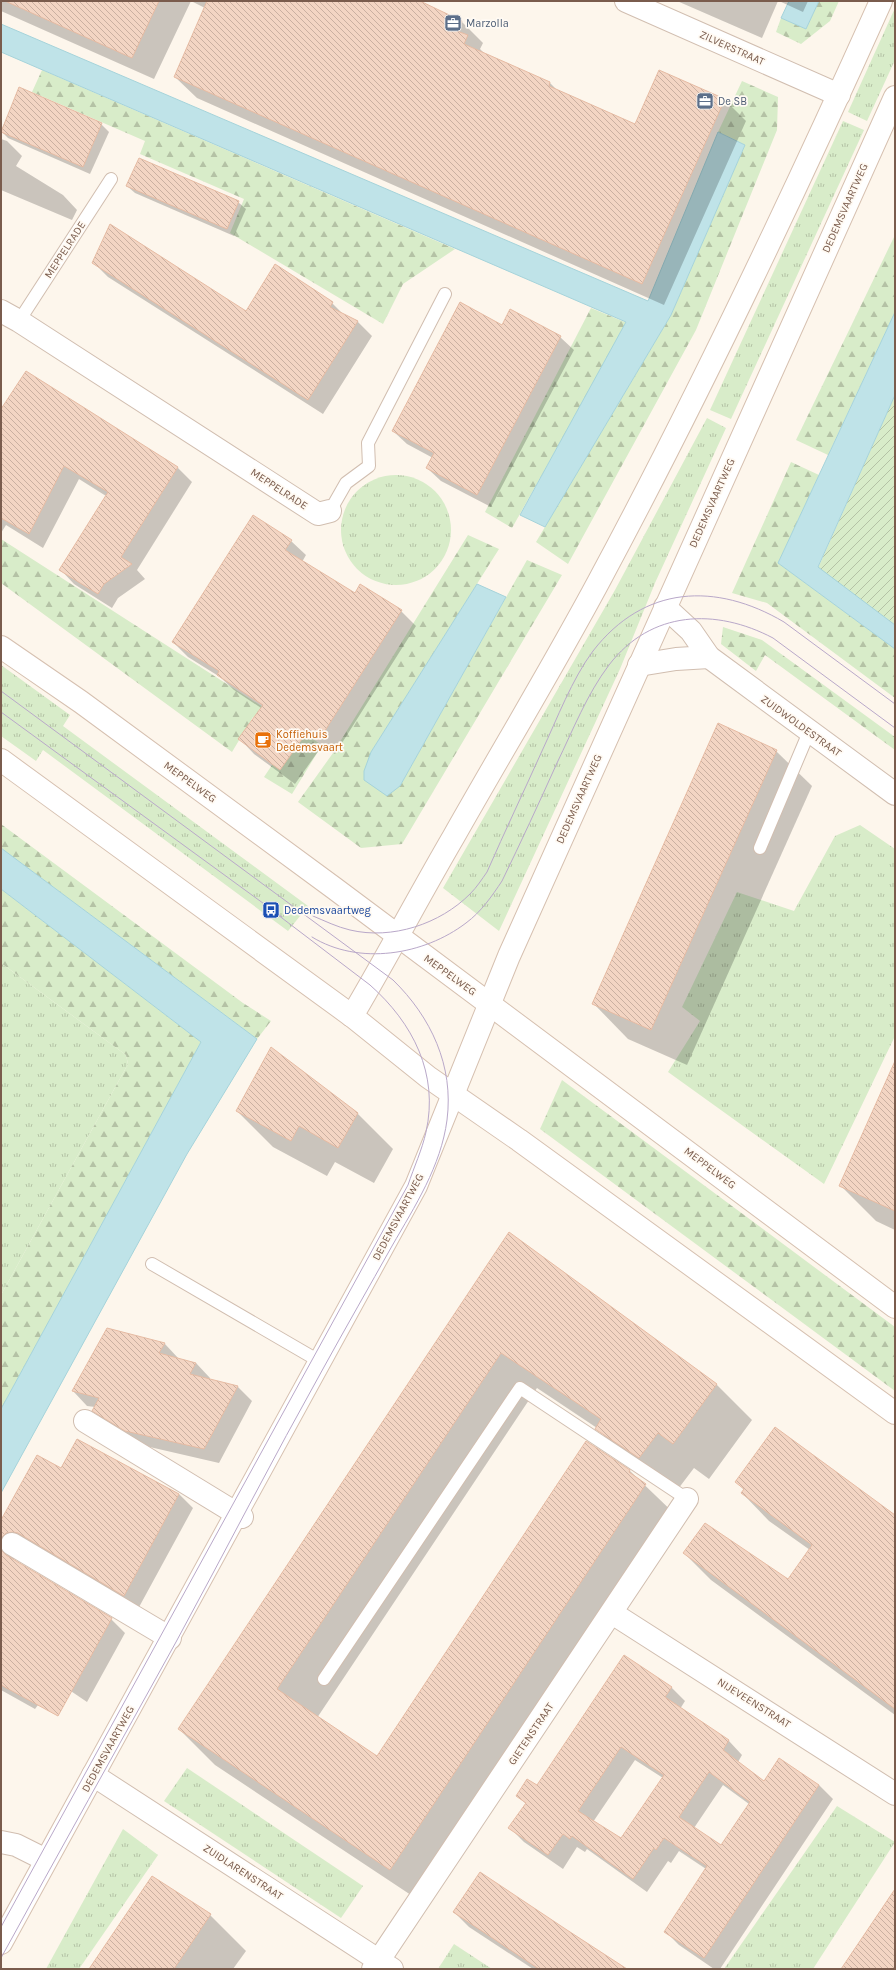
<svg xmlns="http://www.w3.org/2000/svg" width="896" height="1970" font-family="Karla,sans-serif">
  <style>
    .grass { fill: url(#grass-tufts) }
    .forest { fill: url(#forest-firs) }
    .garden { fill: url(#garden-furrows) }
    .water { fill: #bfe3e8; stroke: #a5d3da }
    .shadow { fill: #0003; fill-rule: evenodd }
    .building { fill: url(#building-back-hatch); stroke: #e6bba3; fill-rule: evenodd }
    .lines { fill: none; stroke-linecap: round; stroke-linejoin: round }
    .lane-casing { stroke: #d1beb0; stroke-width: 14 }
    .street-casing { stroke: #d1beb0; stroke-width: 24 }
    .secondary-casing { stroke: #d6c0b0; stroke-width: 24 }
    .lane { stroke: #fff; stroke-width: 12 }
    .street { stroke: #fff; stroke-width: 22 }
    .secondary { stroke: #fff; stroke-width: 22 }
    .tram { stroke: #b9a8c9; stroke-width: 1 }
    .labels { text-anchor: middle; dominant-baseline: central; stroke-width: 3.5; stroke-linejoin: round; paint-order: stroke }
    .service-label { font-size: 11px; fill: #4e5e75; stroke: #fffaf3; text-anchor: start }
    .street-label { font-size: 11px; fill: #7a5c4d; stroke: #fffaf3 }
    .food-label { font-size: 11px; fill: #c56008; stroke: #fffaf3; text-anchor: start }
    .transit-label { font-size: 11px; fill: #164399; stroke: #fffaf3; text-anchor: start }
  </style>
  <defs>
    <pattern id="grass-tufts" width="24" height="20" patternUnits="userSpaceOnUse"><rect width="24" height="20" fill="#d8ecc9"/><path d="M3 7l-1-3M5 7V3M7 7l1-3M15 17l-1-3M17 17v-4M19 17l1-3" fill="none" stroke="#b4c2a5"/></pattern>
    <pattern id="forest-firs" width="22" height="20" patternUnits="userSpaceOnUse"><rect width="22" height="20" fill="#d8ecc9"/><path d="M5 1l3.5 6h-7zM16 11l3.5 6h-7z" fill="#b4c2a5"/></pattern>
    <pattern id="garden-furrows" width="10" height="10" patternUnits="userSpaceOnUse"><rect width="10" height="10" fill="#d8ecc9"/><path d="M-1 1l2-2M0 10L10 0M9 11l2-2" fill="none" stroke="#b4c2a5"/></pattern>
    <pattern id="building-back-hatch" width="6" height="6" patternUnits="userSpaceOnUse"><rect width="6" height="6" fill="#f3d5c3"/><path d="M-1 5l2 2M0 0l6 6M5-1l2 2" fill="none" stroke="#cab0a1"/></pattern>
  </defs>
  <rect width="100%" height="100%" fill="#fdf6ec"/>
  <g class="grass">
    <path d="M895 8V60L867 121 848 112Z"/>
    <path d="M843 121 864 130 731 419 710 410Z"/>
    <path d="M707 418 726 428 655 583 620 669 499 931 443 888 615 590Z"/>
    <circle cx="396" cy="530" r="55"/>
    <path d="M1 665 70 715 63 726 308 906 288 931 43 750 36 761 1 736Z"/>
    <path d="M860 825 895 849V1036L824 1184 668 1072 700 1021 682 1007 737 892 794 911 835 836Z"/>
    <path d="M1 963 126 1055 128 1064 1 1295Z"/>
    <path d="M187 1768 363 1886 341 1918 164 1801Z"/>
    <path d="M837 1806 895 1842 813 1969H724Z"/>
    <path d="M123 1829 158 1855 79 1969H46Z"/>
    <path d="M454 1944 492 1969H438Z"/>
  </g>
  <g class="forest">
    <path d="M819 1H839L830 21 801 44 776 32 781 18 806 29Z"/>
    <path d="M42 70 455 249 403 284 383 324 230 233 244 199 140 154 145 141 32 92Z"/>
    <path d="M742 81 778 97 777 130 696 330 568 564 536 542 671 315 745 145 718 132Z"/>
    <path d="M895 235V312L828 455 796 440Z"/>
    <path d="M591 308 627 323 512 528 485 512Z"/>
    <path d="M791 462 819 475 778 563 895 649V698L767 603 732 593Z"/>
    <path d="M468 535 499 549 371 752 400 786 527 560 562 575 402 844 361 848 298 802 333 753Z"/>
    <path d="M1 539 322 745 292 794 264 777 288 741 253 717 232 752 1 583Z"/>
    <path d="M723 627 762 640 895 737V750L765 655 756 671 721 644Z"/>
    <path d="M1 824 243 1003 271 1021 257 1039 1 848Z"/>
    <path d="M1 889 201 1042 1 1409V1295L128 1064 126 1055 1 963Z"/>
    <path d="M562 1080 895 1327V1391L540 1129Z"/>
  </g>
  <path class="garden" d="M895 395V625L818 568Z"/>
  <g class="water">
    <path d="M789 1H819L806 29 781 18Z"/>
    <path d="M1 24 648 301 718 132 745 145 671 315 545 527 520 515 626 322 1 52Z"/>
    <path d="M895 312V395L818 567 895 625V649L778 563Z"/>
    <path d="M477 584 506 597 400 786 387 796 364 780V771L371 752Z"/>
    <path d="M1 848 257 1039 187 1154 1 1493V1409L201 1042 1 889Z"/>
  </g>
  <g class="shadow">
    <path d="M1 1H416L461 21 483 43 480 49 486 55 550 83 558 91 636 126 724 99 746 121 664 305 197 98 175 77 205 8 191 1 154 79 1 11Z"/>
    <path d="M677 1H778L762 38Z"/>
    <path d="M779 1H808L803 12Z"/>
    <path d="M19 89 101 124 109 132 90 174 8 138 1 131Z"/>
    <path d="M1 139 7 141 22 156 16 166 63 195 77 210 72 220 1 190Z"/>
    <path d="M127 186 238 202 246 209 234 236 135 193Z"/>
    <path d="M94 263 246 313 332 303 344 315 358 322 372 336 323 414 108 277Z"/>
    <path d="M502 326 560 337 574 350 491 507 441 481 427 468 433 458 407 444 393 431Z"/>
    <path d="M26 372 178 468 192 482 137 570 145 579 118 598 112 608 74 584 60 569 106 496 79 479 43 548 6 525 1 533V411Z"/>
    <path d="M291 541 306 555 302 562 355 594 401 611 416 626 335 754 322 746 295 784 254 754 240 739 261 708 234 690 220 677 188 657 173 642Z"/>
    <path d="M776 751 812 786 687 1065 628 1039 593 1003Z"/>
    <path d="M895 1064V1230L876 1221 840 1185Z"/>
    <path d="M237 1111 357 1113 393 1149 374 1183 335 1162 327 1176 273 1147Z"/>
    <path d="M509 1234 716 1384 752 1420 709 1479 694 1468 675 1493 632 1464 597 1428 537 1388 317 1718 377 1757 587 1442 630 1471 681 1520 426 1905 215 1765 179 1729Z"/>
    <path d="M107 1329 165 1344 179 1359 196 1363 210 1378 209 1380 238 1387 252 1401 219 1463 141 1445 108 1425 93 1410 95 1407 87 1406 73 1391Z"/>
    <path d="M77 1440 179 1494 193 1508 138 1609 15 1551 14 1561 111 1619 125 1633 87 1702 56 1681 35 1709 1 1690V1523L61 1469Z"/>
    <path d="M737 1482 895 1516V1715L711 1580 684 1553 789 1580 810 1550 769 1521 742 1493 744 1490Z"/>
    <path d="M671 1687 685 1701 680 1709 729 1741 742 1755 738 1762 765 1782 819 1785 833 1799 720 1969H714L679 1945 665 1931 706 1869 679 1851 671 1863 668 1861 647 1892 587 1849 585 1852 577 1847 563 1869 524 1842 510 1828 526 1804 517 1795 538 1787ZM635 1760 663 1778 622 1840 593 1822ZM723 1785 749 1804 722 1846 694 1828Z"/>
    <path d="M454 1912 624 1969H533L469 1927Z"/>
    <path d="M210 1915 246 1951 233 1969H90Z"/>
  </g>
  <g class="building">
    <path d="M5 1H159L132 58Z"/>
    <path d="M207 1H420L462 21 457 31 468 35 464 44 550 82 549 86 635 124 659 70 725 99 642 284 174 77Z"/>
    <path d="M19 87 102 123 83 167 1 132Z"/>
    <path d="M139 158 239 201 227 229 126 186Z"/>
    <path d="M110 224 246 311 275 264 333 302 330 307 358 321 308 400 92 263Z"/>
    <path d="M460 302 502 325 510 309 561 336 477 495 426 468 434 453 392 431Z"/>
    <path d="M26 371 178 467 121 557 132 564 104 584 98 594 59 570 108 492 64 466 29 534 1 518V409Z"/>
    <path d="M253 515 292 540 285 550 355 593 360 584 402 610 319 740 307 732 280 770 238 739 263 705 217 675 219 671 172 642Z"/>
    <path d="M718 723 777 750 651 1030 592 1004Z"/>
    <path d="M271 1047 358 1113 338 1148 299 1126 291 1141 236 1111Z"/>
    <path d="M895 1061V1211L839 1186Z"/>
    <path d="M509 1232 717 1384 673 1444 658 1433 639 1458 595 1429 601 1419 501 1353 277 1689 377 1756 586 1441 630 1470 629 1472 646 1484 390 1870 178 1729Z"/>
    <path d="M107 1328 165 1343 159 1353 196 1363 190 1374 238 1386 204 1449 125 1431 92 1411 99 1398 72 1391Z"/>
    <path d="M775 1427 895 1515V1709L683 1553 705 1523 788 1579 812 1545 741 1493 744 1489 735 1482Z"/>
    <path d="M77 1439 179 1494 124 1596 18 1533 13 1532 6 1533 1 1538V1520L37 1455 61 1468Z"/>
    <path d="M1 1550 6 1555 112 1618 58 1716 1 1685Z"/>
    <path d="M624 1655 672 1687 665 1697 729 1740 723 1750 764 1781 779 1758 819 1785 704 1958 664 1932 707 1866 664 1838 656 1850 654 1848 633 1879 572 1836 570 1839 563 1834 548 1855 508 1828 526 1803 516 1796 527 1779 537 1785ZM621 1747 664 1775 621 1838 578 1811ZM709 1772 750 1802 721 1845 679 1817Z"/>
    <path d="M480 1872 567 1930 627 1969H539L497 1941 453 1912Z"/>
    <path d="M152 1876 211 1914 174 1969H89Z"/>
    <path d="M895 1889V1969H841L862 1938Z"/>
  </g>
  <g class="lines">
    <defs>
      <g id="lane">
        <path d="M19 321 111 179"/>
        <path d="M330 511 346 483 369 466 368 443 445 294"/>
        <path d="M760 848 809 732"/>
        <path d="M152 1264 319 1361"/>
        <path d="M324 1679 520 1388 687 1499"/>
      </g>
      <g id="street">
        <path d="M626 1 839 95"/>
        <path d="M1 311 19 321 318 514 330 511"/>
        <path d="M665 607 691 631 709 657 895 794"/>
        <path d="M639 665 676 659 709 657"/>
        <path d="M85 1421 242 1517"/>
        <path d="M12 1544 170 1638"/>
        <path d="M612 1613 895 1794"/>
        <path d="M93 1775 392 1969"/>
        <path d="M1 1842 16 1845 46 1860"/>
        <path d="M373 1969 687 1499"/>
      </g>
      <g id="secondary">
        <path d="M1 647 81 702 334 888 895 1307"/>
        <path d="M1 760 352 1016 428 1077 519 1140 895 1413"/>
        <path d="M352 1016C387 957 419 896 454 836 502 751 553 667 599 581 701 391 793 197 881 1"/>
        <path d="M1 1943 416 1186 509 956 895 97"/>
      </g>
    </defs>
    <use href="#lane" class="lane-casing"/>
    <use href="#street" class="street-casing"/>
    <use href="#secondary" class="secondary-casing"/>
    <use href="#lane" class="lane"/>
    <use href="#street" class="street"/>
    <use href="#secondary" class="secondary"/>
    <g class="tram">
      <path d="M1 691 393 980C431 1017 454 1066 447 1120 441 1166 415 1206 392 1246 369 1287 346 1327 324 1367 273 1458 226 1550 176 1642 118 1747 59 1852 1 1958"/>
      <path d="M1 712 282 917"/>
      <path d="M313 916C325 921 337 927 350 930 392 940 440 924 470 894 477 887 482 879 487 872 505 831 524 791 542 751 557 719 572 679 593 651 644 585 716 582 784 622L895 704"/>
      <path d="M312 937C359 966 424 955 466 923 481 912 492 896 502 881 521 842 539 803 557 763 573 730 587 694 609 665 651 610 716 608 773 638L895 728"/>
      <path d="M1 1927 408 1185C414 1167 422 1150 426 1132 439 1074 413 1023 370 985L278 915"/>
    </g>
  </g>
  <defs>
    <symbol id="office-square" viewBox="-11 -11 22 22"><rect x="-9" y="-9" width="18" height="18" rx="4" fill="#5c6f8a" stroke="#fffaf3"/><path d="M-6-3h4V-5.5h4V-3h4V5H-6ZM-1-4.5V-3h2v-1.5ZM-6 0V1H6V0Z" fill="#fff"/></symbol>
    <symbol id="cafe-square" viewBox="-11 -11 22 22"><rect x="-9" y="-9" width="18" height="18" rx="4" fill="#e8710a" stroke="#fffaf3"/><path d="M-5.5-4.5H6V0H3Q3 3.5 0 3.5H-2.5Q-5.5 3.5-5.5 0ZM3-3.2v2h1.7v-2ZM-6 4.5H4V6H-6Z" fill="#fff"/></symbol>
    <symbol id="bus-square" viewBox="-11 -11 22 22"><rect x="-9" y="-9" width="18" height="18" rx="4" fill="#1a4fb4" stroke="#fffaf3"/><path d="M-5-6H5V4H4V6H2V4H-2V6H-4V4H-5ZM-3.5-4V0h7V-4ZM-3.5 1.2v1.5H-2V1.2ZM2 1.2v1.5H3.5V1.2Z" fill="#fff"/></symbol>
  </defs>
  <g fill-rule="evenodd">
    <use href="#office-square" x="443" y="13" width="20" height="20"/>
    <use href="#office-square" x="695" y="91" width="20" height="20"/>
    <use href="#cafe-square" x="253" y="730" width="20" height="20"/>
    <use href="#bus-square" x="261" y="900" width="20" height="20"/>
  </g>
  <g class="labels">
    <g class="service-label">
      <text x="466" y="23">Marzolla</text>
      <text x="718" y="101">De SB</text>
    </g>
    <g class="street-label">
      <text transform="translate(732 48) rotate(24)">ZILVERSTRAAT</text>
      <text transform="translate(845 208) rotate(-66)">DEDEMSVAARTWEG</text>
      <text transform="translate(65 250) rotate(-57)">MEPPELRADE</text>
      <text transform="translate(279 489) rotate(33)">MEPPELRADE</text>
      <text transform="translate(712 503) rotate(-66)">DEDEMSVAARTWEG</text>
      <text transform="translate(801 726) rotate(36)">ZUIDWOLDESTRAAT</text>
      <text transform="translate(190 782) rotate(36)">MEPPELWEG</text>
      <text transform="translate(579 799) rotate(-66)">DEDEMSVAARTWEG</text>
      <text transform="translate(450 975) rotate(36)">MEPPELWEG</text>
      <text transform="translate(710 1168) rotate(37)">MEPPELWEG</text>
      <text transform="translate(398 1217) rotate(-62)">DEDEMSVAARTWEG</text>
      <text transform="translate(754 1703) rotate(32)">NIJEVEENSTRAAT</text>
      <text transform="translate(531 1734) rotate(-56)">GIETENSTRAAT</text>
      <text transform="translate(108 1749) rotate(-61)">DEDEMSVAARTWEG</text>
      <text transform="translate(243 1872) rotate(33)">ZUIDLARENSTRAAT</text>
    </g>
    <g class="food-label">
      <text x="276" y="734">Koffiehuis<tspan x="276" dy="13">Dedemsvaart</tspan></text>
    </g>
    <g class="transit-label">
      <text x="284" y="910">Dedemsvaartweg</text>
    </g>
  </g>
  <rect width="896" height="1970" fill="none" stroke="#7a5c4d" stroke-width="4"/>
</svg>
